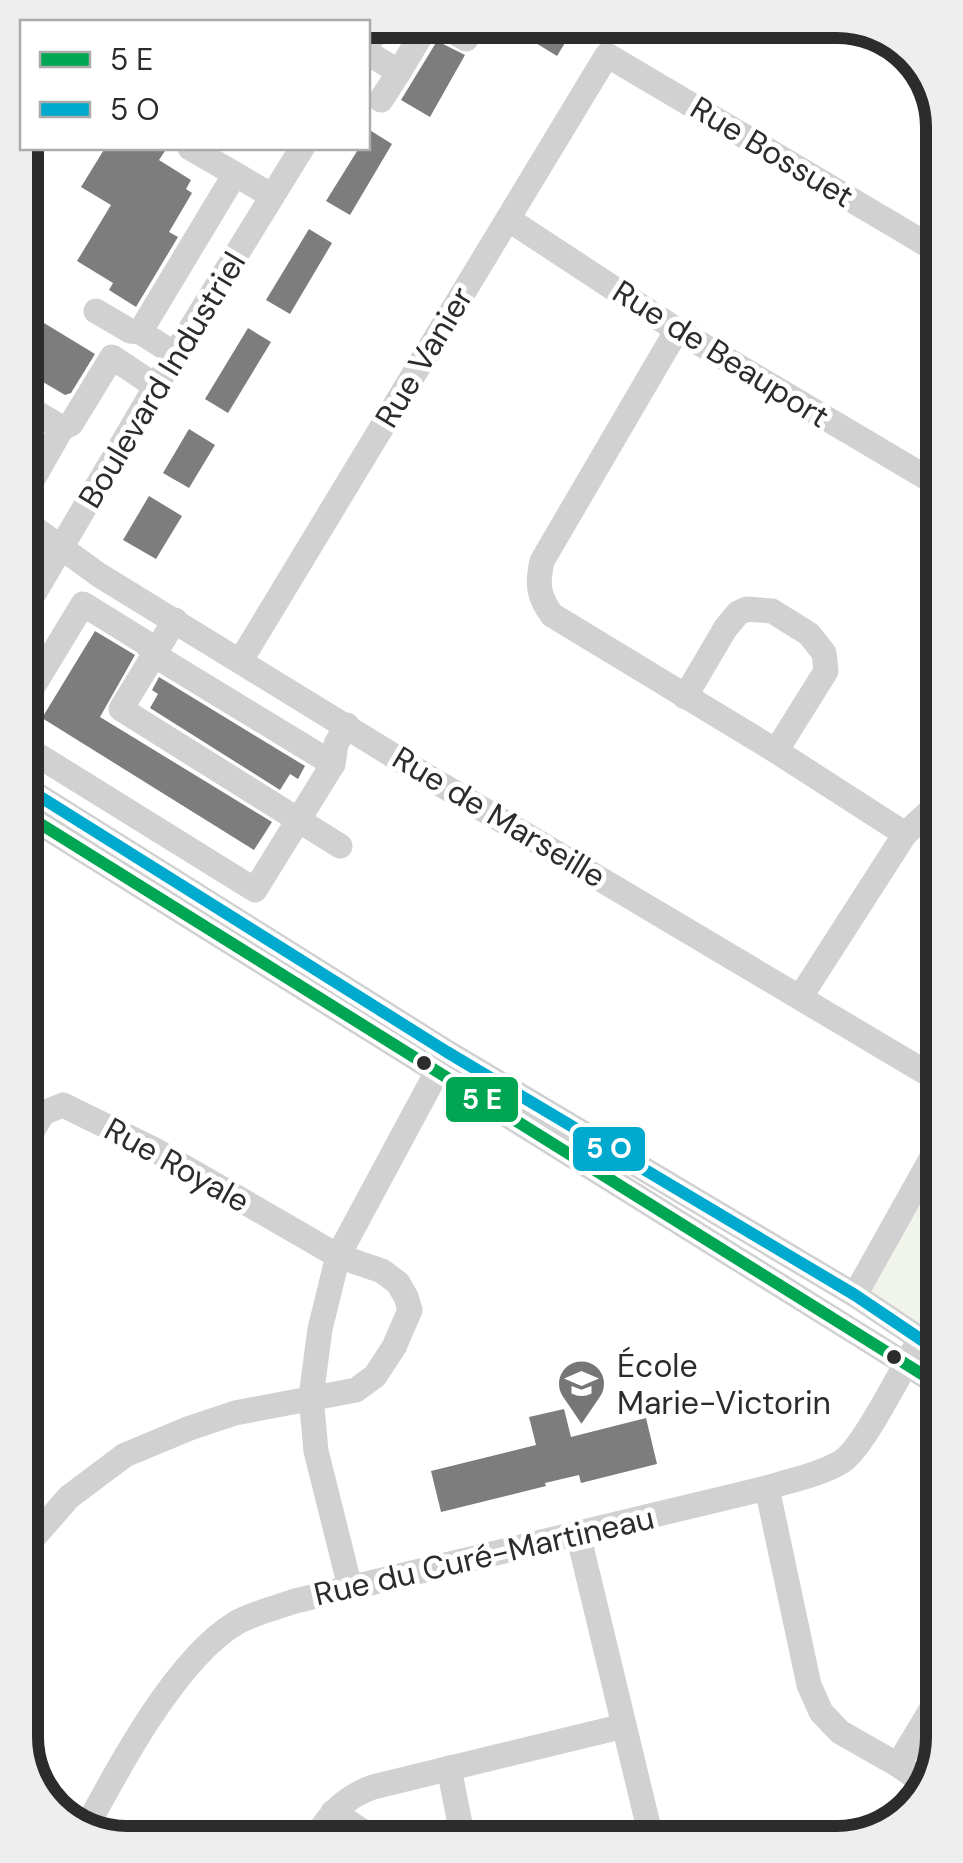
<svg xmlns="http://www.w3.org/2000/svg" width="963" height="1863" font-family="'DM Sans',sans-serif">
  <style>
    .green { fill: #f1f4ea }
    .building { fill: #7d7d7d }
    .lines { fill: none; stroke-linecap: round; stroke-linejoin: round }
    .minor { stroke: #d1d1d1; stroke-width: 25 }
    .bus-1-casing { stroke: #fff; stroke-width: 20 }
    .bus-2-casing { stroke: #fff; stroke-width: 20 }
    .bus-1 { stroke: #00a651; stroke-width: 12 }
    .bus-2 { stroke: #00a9ce; stroke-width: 12 }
    .bus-dot { fill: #2c2c2c; stroke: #fff; stroke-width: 4 }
    .labels { text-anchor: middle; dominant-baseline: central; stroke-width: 10; stroke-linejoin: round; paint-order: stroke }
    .street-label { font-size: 32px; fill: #2c2c2c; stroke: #fff }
    .poi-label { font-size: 32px; fill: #2c2c2c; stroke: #fff; text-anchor: start }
    .rim { fill: none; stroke: #2c2c2c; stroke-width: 12 }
    .line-badge { stroke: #fff; stroke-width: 4 }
    .badge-label { font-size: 28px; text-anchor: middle; font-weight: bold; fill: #fff }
  </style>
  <rect width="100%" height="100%" fill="#fff"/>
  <path class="green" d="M940 1143 941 1353 855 1295Z"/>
  <g class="building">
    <path d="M498 20H579L557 56Z"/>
    <path d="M437 41 465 55 430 117 401 100Z"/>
    <path d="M368 129 392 144 350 215 326 201 359 148H368Z"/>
    <path d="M105 148H167L159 160 191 180 186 189 192 193 169 232 178 237 136 307 109 290 113 283 77 261 111 205 81 187Z"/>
    <path d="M20 152 37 162 21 190Z"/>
    <path d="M309 229 332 243 290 314 266 300Z"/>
    <path d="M21 309 95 354 71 393 65 395 21 369Z"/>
    <path d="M248 328 271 342 228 413 205 399Z"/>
    <path d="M189 429 215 445 189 488 163 473Z"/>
    <path d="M149 496 182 516 156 559 123 540Z"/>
    <path d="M95 631 135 655 100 717 272 822 254 850 42 718Z"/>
    <path d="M159 677 305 766 298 779 290 774 280 790 150 708 158 694 152 690Z"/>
    <path d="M564 1409 571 1437 646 1418 657 1464 581 1483 579 1475 545 1483 546 1486 441 1512 431 1471 536 1445 529 1417Z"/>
  </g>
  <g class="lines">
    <g class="minor">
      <path d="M227 20 231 22"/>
      <path d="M311 20 315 22"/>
      <path d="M433 20 466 39"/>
      <path d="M368 42 388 20"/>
      <path d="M368 53 399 72 430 20"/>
      <path d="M381 100 399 72"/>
      <path d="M190 148 235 174"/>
      <path d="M508 219 677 330 937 484"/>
      <path d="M96 311 130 331 140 332 175 354"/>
      <path d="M677 330 542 561C537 584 538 596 552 615L776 751 905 834"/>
      <path d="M140 332 235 174 272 196"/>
      <path d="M22 404 62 428"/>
      <path d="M22 507 26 500V491L62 428 71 424 112 357 157 387"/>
      <path d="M22 519 99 575 415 769 940 1081"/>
      <path d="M22 614 175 354 302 148"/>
      <path d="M175 620 154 655 333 764"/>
      <path d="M241 660 607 55 936 250"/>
      <path d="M685 697 725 629 738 613 747 609 772 611 809 634 824 653 826 671 776 751"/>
      <path d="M23 703 83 604 146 643 154 655 121 709 340 846"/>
      <path d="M23 746 255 890 333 764 336 744 347 725"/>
      <path d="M23 786 447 1052 855 1295 941 1353"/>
      <path d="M23 813 941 1386"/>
      <path d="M801 996 905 834 938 804"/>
      <path d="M25 1143 43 1113 63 1105 155 1150 338 1256 382 1271 398 1283 406 1297 410 1310 394 1347 375 1376 356 1390 235 1413 190 1428 125 1455 69 1497 27 1545"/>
      <path d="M855 1295 940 1143"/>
      <path d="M767 1488 809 1685 821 1712 840 1732 898 1765 927 1785"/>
      <path d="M578 1534 651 1837"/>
      <path d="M350 1587 316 1451 311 1397 320 1329 338 1256 445 1057"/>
      <path d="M898 1765 943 1690"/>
      <path d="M449 1768 463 1839"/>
      <path d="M333 1812 376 1840"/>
      <path d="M85 1830C118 1768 176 1659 236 1623 253 1613 276 1608 295 1601L767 1488C791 1480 819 1475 841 1462 862 1450 899 1374 914 1350"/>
      <path d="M313 1841C330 1814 343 1798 373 1787L624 1726"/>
    </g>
    <defs>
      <path id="bus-1" d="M23 813 941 1386"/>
      <path id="bus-2" d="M23 786 447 1052 855 1295 941 1353"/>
    </defs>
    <use href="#bus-1" class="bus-1-casing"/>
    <use href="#bus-2" class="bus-2-casing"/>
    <use href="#bus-1" class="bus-1"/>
    <use href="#bus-2" class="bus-2"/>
  </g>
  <defs>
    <symbol id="school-pin" viewBox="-11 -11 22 30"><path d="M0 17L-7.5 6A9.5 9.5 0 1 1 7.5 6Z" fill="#767676" stroke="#fff"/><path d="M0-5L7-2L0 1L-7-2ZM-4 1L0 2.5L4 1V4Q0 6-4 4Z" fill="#fff"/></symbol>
  </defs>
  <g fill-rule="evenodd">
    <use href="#school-pin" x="554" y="1356" width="55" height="75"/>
  </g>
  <g class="bus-dot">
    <circle cx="424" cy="1063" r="9"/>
    <circle cx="894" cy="1357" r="9"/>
  </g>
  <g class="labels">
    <g class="street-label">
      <text transform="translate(772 152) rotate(31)">Rue Bossuet</text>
      <text transform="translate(721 354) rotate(32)">Rue de Beauport</text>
      <text transform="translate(424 357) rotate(-59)">Rue Vanier</text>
      <text transform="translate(162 380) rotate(-59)">Boulevard Industriel</text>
      <text transform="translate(499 817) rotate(31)">Rue de Marseille</text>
      <text transform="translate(177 1165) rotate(29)">Rue Royale</text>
      <text transform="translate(484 1556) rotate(-13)">Rue du Curé-Martineau</text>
    </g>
    <g class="poi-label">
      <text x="617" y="1366">École<tspan x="617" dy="37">Marie-Victorin</tspan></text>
    </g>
  </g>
  <path d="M0 0H963V1863H0ZM127 38H837A89 89 0 0 1 926 127V1737A89 89 0 0 1 837 1826H127A89 89 0 0 1 38 1737V127A89 89 0 0 1 127 38Z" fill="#eee" fill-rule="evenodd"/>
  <path class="rim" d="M127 38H837A89 89 0 0 1 926 127V1737A89 89 0 0 1 837 1826H127A89 89 0 0 1 38 1737V127A89 89 0 0 1 127 38Z"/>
  <g class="line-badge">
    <rect x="444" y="1075" width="76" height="49" rx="10" fill="#00a651"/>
    <rect x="571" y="1125" width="76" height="48" rx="10" fill="#00a9ce"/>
  </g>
  <g class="badge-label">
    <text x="482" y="1109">5 E</text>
    <text x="609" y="1158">5 O</text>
  </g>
  <rect x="20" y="20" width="350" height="130" fill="#ffffff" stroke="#ababab" stroke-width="2.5"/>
  <rect x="40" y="52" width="50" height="15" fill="#00a651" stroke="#ababab" stroke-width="2.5"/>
  <text x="110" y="70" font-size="30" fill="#2c2c2c">5 E</text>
  <rect x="40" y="102" width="50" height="15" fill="#00a9ce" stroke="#ababab" stroke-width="2.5"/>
  <text x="110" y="120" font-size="30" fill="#2c2c2c">5 O</text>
</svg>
